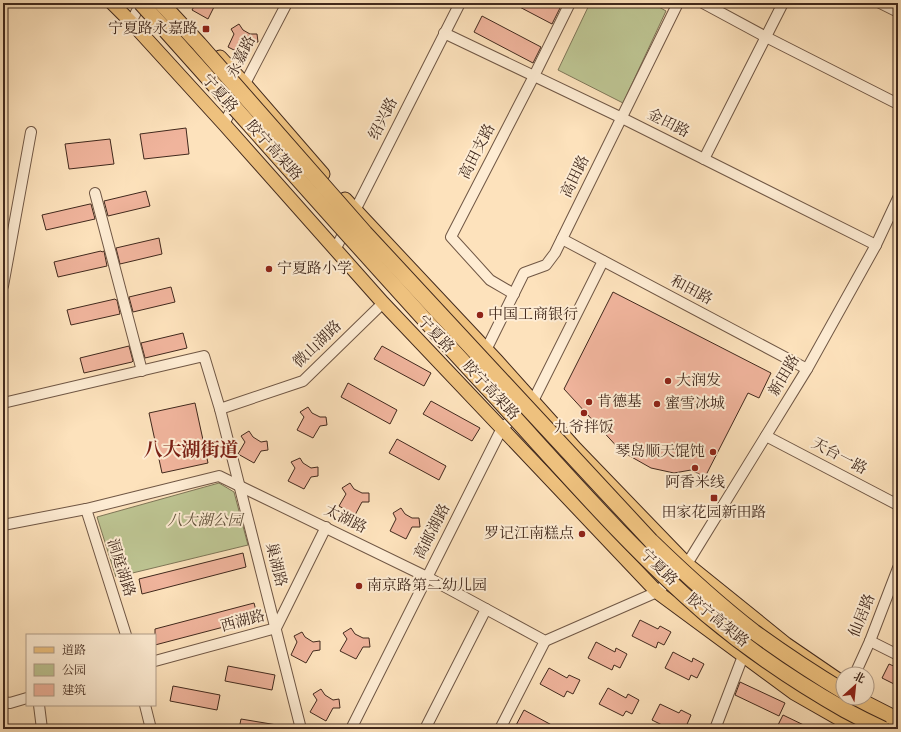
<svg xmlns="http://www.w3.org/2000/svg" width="901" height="732" font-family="'Sorts Mill Goudy','Noto Serif SC',serif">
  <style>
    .green { fill: #bdc492; stroke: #7f7658 }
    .building { fill: #f0b49c; stroke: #41291d }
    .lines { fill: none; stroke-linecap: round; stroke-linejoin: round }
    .minor-casing { stroke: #705745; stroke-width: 12 }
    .major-casing { stroke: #41291d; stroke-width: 15 }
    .highway-casing { stroke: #41291d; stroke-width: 17 }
    .minor { stroke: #feecd3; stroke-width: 10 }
    .major { stroke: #eec17e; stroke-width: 13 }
    .highway { stroke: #eec17e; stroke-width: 15 }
    .highway-bridge-casing { stroke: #41291d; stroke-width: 17; stroke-linecap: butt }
    .highway-bridge { stroke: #eec17e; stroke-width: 15 }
    .poi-dot { fill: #8f2418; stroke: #feecd3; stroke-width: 1.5 }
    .labels { text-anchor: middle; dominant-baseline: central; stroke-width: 4; stroke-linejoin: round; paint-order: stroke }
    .poi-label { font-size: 15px; fill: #41291d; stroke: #feecd3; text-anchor: start }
    .street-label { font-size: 15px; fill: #41291d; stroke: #feecd3 }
    .park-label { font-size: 15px; font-style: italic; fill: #60503a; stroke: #feecd3 }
    .district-label { font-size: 19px; font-weight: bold; fill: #7a1f14; stroke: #feecd3 }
  </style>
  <rect width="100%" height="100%" fill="#fde2bc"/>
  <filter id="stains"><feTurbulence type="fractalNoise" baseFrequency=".005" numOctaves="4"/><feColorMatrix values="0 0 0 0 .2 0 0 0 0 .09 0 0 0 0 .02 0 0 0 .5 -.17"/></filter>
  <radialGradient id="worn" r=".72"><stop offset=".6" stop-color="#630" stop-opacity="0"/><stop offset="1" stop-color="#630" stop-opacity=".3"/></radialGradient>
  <g class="green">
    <path d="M590 3H652L666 11 623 103 558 70Z"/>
    <path d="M219 483 234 492 248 545 116 577 97 517Z"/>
  </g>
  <g class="building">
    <path d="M196 3H216L208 19 192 10Z"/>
    <path d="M512 3H551L560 8 552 24Z"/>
    <path d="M482 16 541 47 533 63 474 32Z"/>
    <path d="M239 24 243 30 250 34H257L258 42 250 43 244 55 228 47 234 34 231 29Z"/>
    <path d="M186 128 189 154 144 159 140 134Z"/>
    <path d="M110 139 114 164 69 169 65 144Z"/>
    <path d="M146 191 150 206 108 216 104 201Z"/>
    <path d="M90 204H91L95 219 46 230 42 215Z"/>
    <path d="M159 238 162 254 120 264 116 248Z"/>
    <path d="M101 251 102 252 104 251 107 266 58 277 54 262Z"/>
    <path d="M171 287 175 302 133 312 129 297Z"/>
    <path d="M613 292 771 373 759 398 748 393 705 477 691 470 674 473 651 468 621 451 564 389Z"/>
    <path d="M115 299 116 300H117L120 314 71 325 67 310Z"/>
    <path d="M183 333 187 348 145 358 141 343Z"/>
    <path d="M129 346 133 361 132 362 84 373 80 358Z"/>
    <path d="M382 346 431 373 424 386 374 359Z"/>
    <path d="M348 383 397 410 390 424 341 397Z"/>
    <path d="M431 401 480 428 472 441 423 414Z"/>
    <path d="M195 403 208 463 162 473 149 413Z"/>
    <path d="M308 407 312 413 320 417H326L327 425 320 426 313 438 297 430 304 417 300 412Z"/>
    <path d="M249 431 253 437 261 442 267 441 268 450 261 451 254 463 238 454 245 442 241 436Z"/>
    <path d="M397 439 446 466 439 480 389 453Z"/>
    <path d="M300 458 303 463 311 468 318 467V476L311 477 304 489 288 481 295 468 291 462Z"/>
    <path d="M350 483 354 489 362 493H369V502H362L355 515 339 506 346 494 342 488Z"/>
    <path d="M401 508 405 514 412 518H419L420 527H412L406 539 390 531 396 519 393 513Z"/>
    <path d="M243 553 246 567 142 594 139 579Z"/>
    <path d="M254 603 258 618 155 645V629Z"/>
    <path d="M640 620 658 629 660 626 671 632 664 645 658 642 656 648 632 636Z"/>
    <path d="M351 628 355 634 363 638H369L370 647H363L356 659 340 651 347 639 343 633Z"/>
    <path d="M302 632 305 637 313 642 320 641V650L313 651 306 663 291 655 297 642 294 636Z"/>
    <path d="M596 642 615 652 616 648 627 654 620 668 614 665 612 670 588 658Z"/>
    <path d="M673 652 692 662 693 658 704 664 697 678 691 675 689 680 665 668Z"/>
    <path d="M889 664 898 668V686L882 678Z"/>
    <path d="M228 666 275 675 272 690 225 681Z"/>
    <path d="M549 668 567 678 569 675 580 680 573 694 567 691 564 697 540 684Z"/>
    <path d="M740 682 785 703 779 716 735 695Z"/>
    <path d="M173 686 220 695 217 710 170 701Z"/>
    <path d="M608 688 626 698 628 694 639 700 632 714 626 711 623 716 599 704Z"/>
    <path d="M321 689 325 695 333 700 339 699 340 708H333L326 721 310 712 317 700 313 694Z"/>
    <path d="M660 704 679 713 681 710 691 715 685 729 679 726 677 729H670L652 720Z"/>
    <path d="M524 710 559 729H514Z"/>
    <path d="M783 715 812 729H776Z"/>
    <path d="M241 719 277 725V729H239Z"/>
  </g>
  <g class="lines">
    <defs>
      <g id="minor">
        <path d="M703 3 766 37 898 104"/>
        <path d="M880 3 898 12"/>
        <path d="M131 22 141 3"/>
        <path d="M444 33 622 118 876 245"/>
        <path d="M224 124 287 3"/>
        <path d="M704 159 783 3"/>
        <path d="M95 193 142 371"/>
        <path d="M562 239 807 369"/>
        <path d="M335 250 460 3"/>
        <path d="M3 286 31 132"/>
        <path d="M514 294 490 280 451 237 534 76 570 3"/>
        <path d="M486 350 524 273 546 265 555 253 678 3"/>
        <path d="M3 403 204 356 220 409 301 729"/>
        <path d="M220 409 303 381 383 303"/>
        <path d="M766 436 898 505"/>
        <path d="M86 509 126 635"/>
        <path d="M3 525 86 509 219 476 427 577 545 641 657 592 687 564 807 369 876 245 898 198"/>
        <path d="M870 641 898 655"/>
        <path d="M155 661 276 628 326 527"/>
        <path d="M855 674 870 641 898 568"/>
        <path d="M3 702 10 703 27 698"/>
        <path d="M39 705 42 729"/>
        <path d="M145 705 151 729"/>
        <path d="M351 729 502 428 533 401 603 261"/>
        <path d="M425 729 486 609"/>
        <path d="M500 729 545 641"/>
        <path d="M715 729 743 656"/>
      </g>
      <g id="major">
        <path d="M112 3 131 22 224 124 383 303 657 592 794 693 857 729"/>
        <path d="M220 57 245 84 323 174"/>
        <path d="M345 199 497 361 576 449 687 564 786 644 843 683"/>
      </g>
      <path id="highway" d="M855 698 898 720"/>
    </defs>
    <use href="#minor" class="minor-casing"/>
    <use href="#major" class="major-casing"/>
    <use href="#highway" class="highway-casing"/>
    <use href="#minor" class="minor"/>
    <use href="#major" class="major"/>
    <use href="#highway" class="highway"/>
    <defs>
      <g id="highway-bridge">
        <path d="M141 3C258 133 373 265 492 393 562 469 629 548 707 615 750 651 797 683 845 710 858 717 870 723 883 729"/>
        <path d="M161 3 199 44 365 233 651 541C684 573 718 604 754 632 783 653 813 673 843 691"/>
      </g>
    </defs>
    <use href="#highway-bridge" class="highway-bridge-casing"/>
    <use href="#highway-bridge" class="highway-bridge"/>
  </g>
  <g class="poi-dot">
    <rect x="202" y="25" width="8" height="8" rx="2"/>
    <circle cx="269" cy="269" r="4"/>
    <circle cx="480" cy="315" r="4"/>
    <circle cx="668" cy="381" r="4"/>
    <circle cx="589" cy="402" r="4"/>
    <circle cx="657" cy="404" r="4"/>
    <circle cx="584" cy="413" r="4"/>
    <circle cx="713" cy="452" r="4"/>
    <circle cx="695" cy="468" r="4"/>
    <rect x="710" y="494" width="8" height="8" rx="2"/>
    <circle cx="582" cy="534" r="4"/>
    <circle cx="359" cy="586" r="4"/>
  </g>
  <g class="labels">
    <g class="poi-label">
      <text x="198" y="29" text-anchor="end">宁夏路永嘉路</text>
      <text x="277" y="269">宁夏路小学</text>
      <text x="488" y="315">中国工商银行</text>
      <text x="676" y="381">大润发</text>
      <text x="597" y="402">肯德基</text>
      <text x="665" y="404">蜜雪冰城</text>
      <text x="584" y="428" text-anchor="middle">九爷拌饭</text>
      <text x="705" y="452" text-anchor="end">琴岛顺天馄饨</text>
      <text x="695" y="483" text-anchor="middle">阿香米线</text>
      <text x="714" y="513" text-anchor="middle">田家花园新田路</text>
      <text x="574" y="534" text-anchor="end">罗记江南糕点</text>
      <text x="367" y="586">南京路第二幼儿园</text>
    </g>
    <g class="street-label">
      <text transform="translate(242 57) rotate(-63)">永嘉路</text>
      <text transform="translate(219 94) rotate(48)">宁夏路</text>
      <text transform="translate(384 119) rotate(-63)">绍兴路</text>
      <text transform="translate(668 124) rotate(27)">金田路</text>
      <text transform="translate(273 151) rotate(48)">胶宁高架路</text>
      <text transform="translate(478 152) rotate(-63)">高田支路</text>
      <text transform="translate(576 177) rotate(-64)">高田路</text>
      <text transform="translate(691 291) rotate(28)">和田路</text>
      <text transform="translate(435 335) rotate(46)">宁夏路</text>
      <text transform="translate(318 345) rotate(-44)">微山湖路</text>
      <text transform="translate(785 376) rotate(-59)">新田路</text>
      <text transform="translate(490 391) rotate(47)">胶宁高架路</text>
      <text transform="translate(839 457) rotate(28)">天台一路</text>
      <text transform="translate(345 520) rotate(26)">太湖路</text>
      <text transform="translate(433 532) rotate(-63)">高邮湖路</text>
      <text transform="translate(275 565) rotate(76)">巢湖路</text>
      <text transform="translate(120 568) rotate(72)">洞庭湖路</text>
      <text transform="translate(658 568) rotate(44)">宁夏路</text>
      <text transform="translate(863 616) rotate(-68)">仙居路</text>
      <text transform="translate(717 621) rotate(39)">胶宁高架路</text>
      <text transform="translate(243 622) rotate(-15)">西湖路</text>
    </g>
    <g class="park-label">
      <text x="205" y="521">八大湖公园</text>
    </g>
    <g class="district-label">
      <text x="191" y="451">八大湖街道</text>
    </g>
  </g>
  <rect width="901" height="732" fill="none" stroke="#fde2bc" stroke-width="16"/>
  <rect x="4" y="4" width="893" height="724" fill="none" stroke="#41291d" stroke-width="2"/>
  <rect x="8" y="8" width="885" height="716" fill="none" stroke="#41291d"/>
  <rect x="26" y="634" width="130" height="72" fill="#feecd3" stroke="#b29e8a"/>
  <rect x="34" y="647" width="20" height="6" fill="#eec17e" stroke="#b29e8a"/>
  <text x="62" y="654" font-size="12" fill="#41291d">道路</text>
  <rect x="34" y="664" width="20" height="12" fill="#bdc492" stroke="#b29e8a"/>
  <text x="62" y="674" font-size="12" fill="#41291d">公园</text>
  <rect x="34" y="684" width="20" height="12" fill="#f0b49c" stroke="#b29e8a"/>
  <text x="62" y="694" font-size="12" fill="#41291d">建筑</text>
  <g transform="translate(855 686) rotate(27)"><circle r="19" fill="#feecd3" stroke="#b29e8a"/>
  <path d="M0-3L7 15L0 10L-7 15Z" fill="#8f2418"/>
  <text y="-6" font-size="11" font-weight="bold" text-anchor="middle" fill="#41291d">北</text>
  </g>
  <rect width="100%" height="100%" filter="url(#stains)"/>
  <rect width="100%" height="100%" fill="url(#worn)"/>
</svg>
